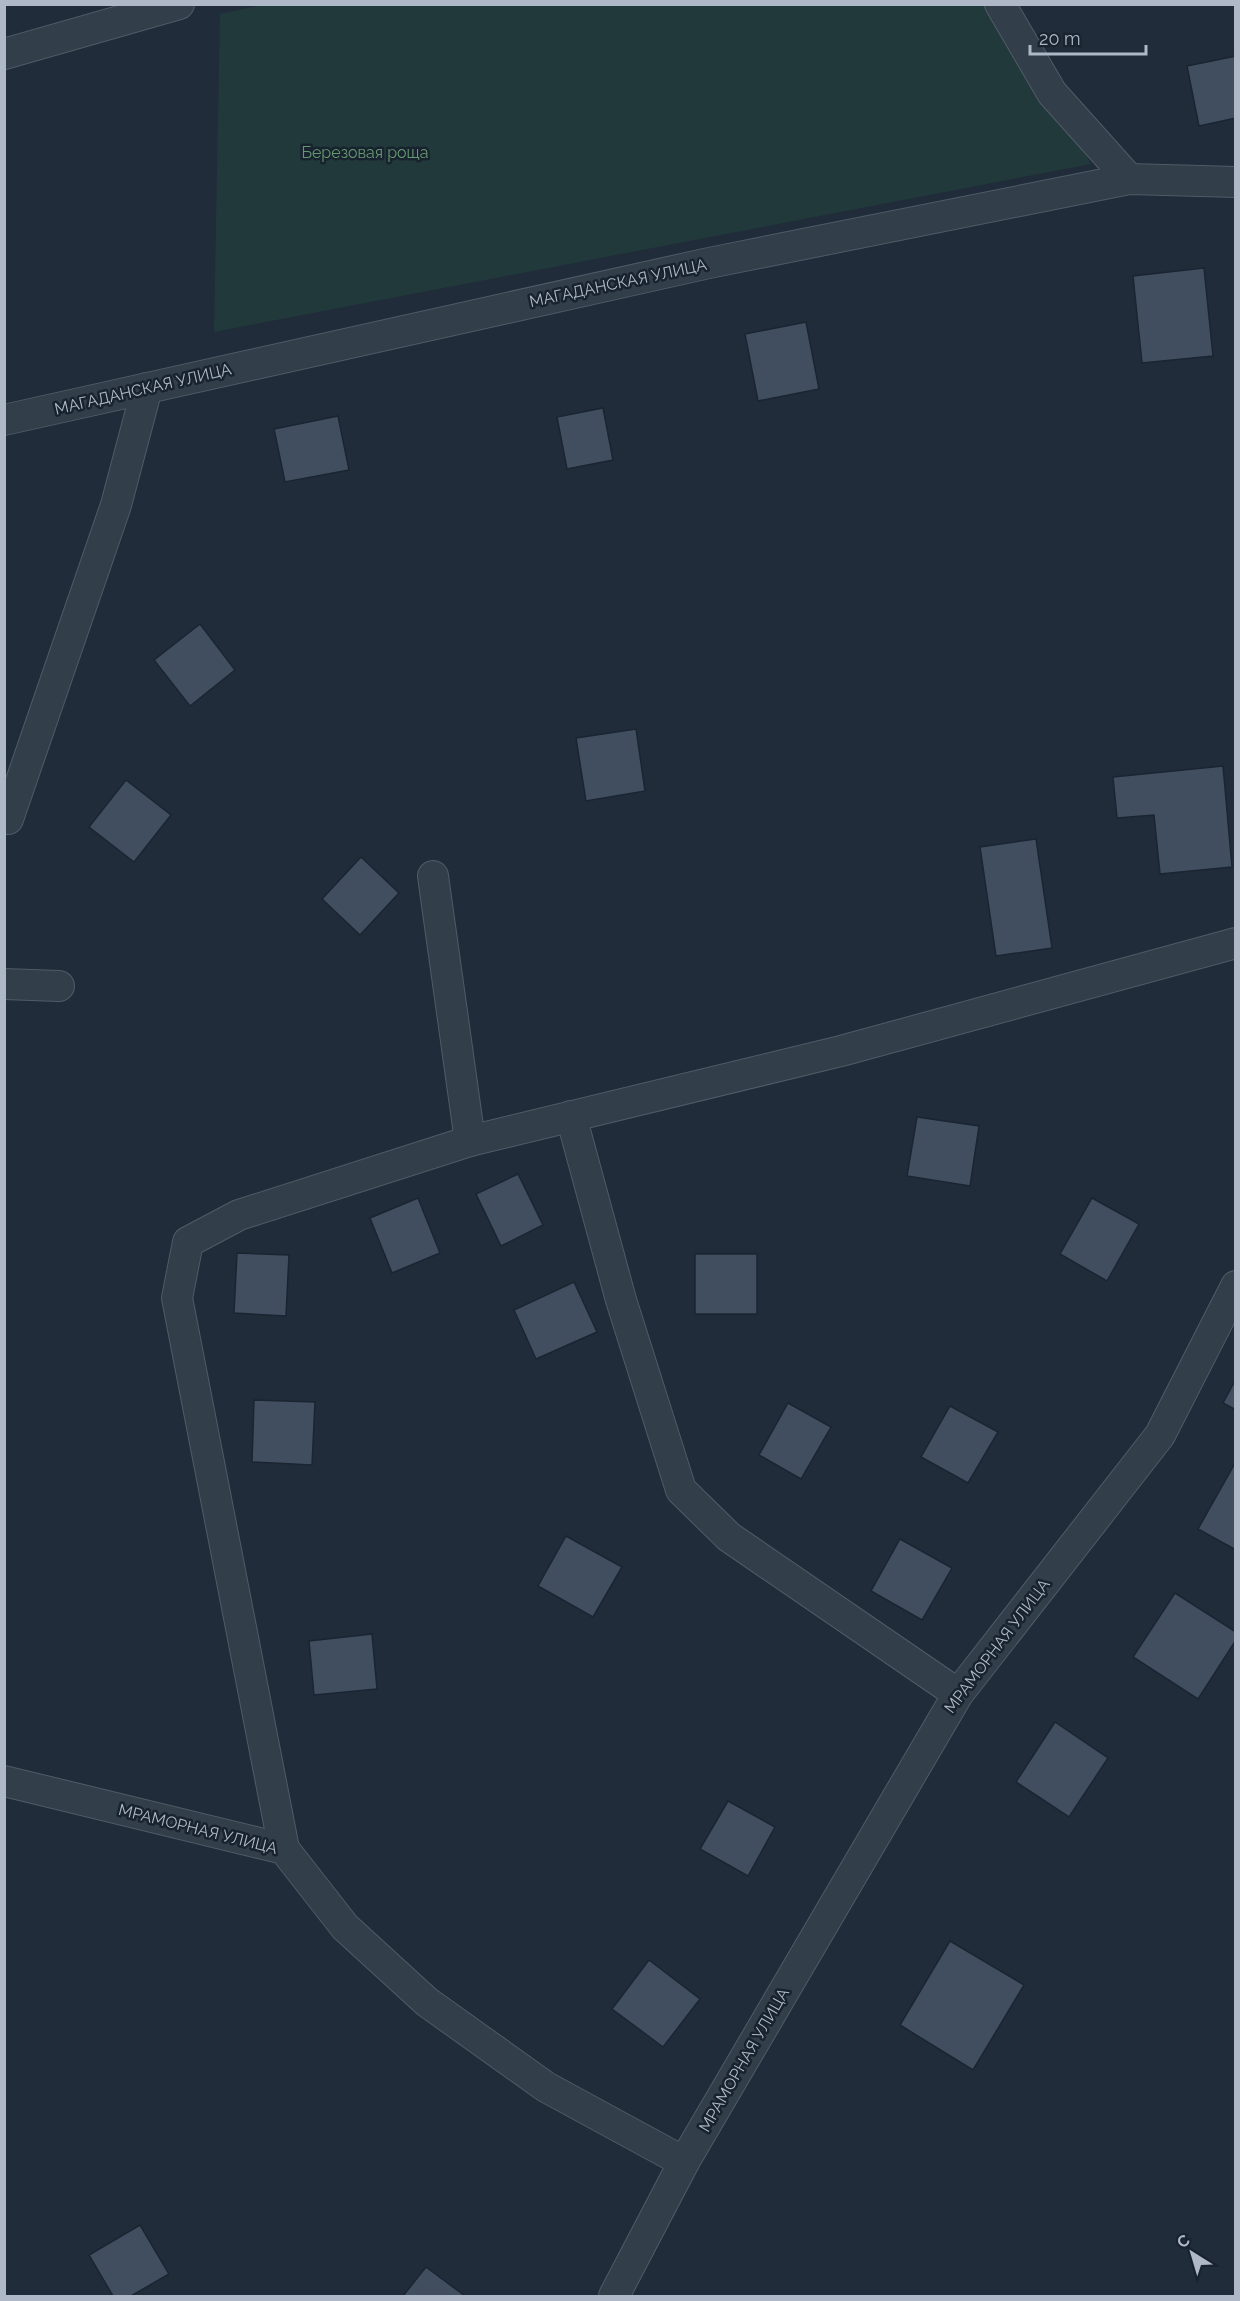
<svg xmlns="http://www.w3.org/2000/svg" width="1240" height="2301" font-family="Raleway,sans-serif">
  <style>
    .green { fill: #22393b }
    .building { fill: #404e60; stroke: #1b2531; stroke-width: 1.5 }
    .lines { fill: none; stroke-linecap: round; stroke-linejoin: round }
    .street-casing { stroke: #515b68; stroke-width: 32 }
    .street { stroke: #333e4b; stroke-width: 30 }
    .labels { text-anchor: middle; dominant-baseline: central; stroke-width: 5; stroke-linejoin: round; paint-order: stroke }
    .park-label { font-size: 16px; fill: #64996f; stroke: #19232f }
    .street-label { font-size: 16px; fill: #aeb8c7; stroke: #19232f }
  </style>
  <rect width="100%" height="100%" fill="#202c3a"/>
  <path class="green" d="M262 5H1001L1091 164 214 332 220 14Z"/>
  <g class="building">
    <path d="M1236 56V118L1199 126 1187 66Z"/>
    <path d="M1204 268 1213 356 1142 363 1133 276Z"/>
    <path d="M806 322 819 389 758 401 745 334Z"/>
    <path d="M603 408 613 460 567 469 557 417Z"/>
    <path d="M338 416 349 470 285 482 274 429Z"/>
    <path d="M200 624 235 670 190 706 154 660Z"/>
    <path d="M636 729 645 791 586 801 576 738Z"/>
    <path d="M1223 766 1232 867 1160 874 1154 815 1117 818 1113 777Z"/>
    <path d="M126 780 171 815 134 862 89 827Z"/>
    <path d="M1036 839 1052 948 996 956 980 847Z"/>
    <path d="M361 857 399 893 360 935 322 899Z"/>
    <path d="M917 1117 979 1126 970 1186 907 1176Z"/>
    <path d="M518 1174 543 1225 501 1246 476 1194Z"/>
    <path d="M418 1198 440 1253 392 1273 370 1218Z"/>
    <path d="M1092 1198 1139 1224 1107 1281 1060 1254Z"/>
    <path d="M237 1253 289 1255 286 1316 234 1313Z"/>
    <rect x="695" y="1254" width="62" height="60"/>
    <path d="M574 1282 597 1332 536 1359 514 1310Z"/>
    <path d="M1236 1379V1410L1223 1403Z"/>
    <path d="M254 1400 315 1402 312 1465 252 1462Z"/>
    <path d="M788 1403 831 1427 801 1479 759 1455Z"/>
    <path d="M950 1406 998 1432 968 1483 921 1457Z"/>
    <path d="M1234 1465 1236 1466V1550L1198 1529Z"/>
    <path d="M566 1536 622 1567 593 1617 538 1586Z"/>
    <path d="M900 1539 952 1568 922 1620 871 1591Z"/>
    <path d="M1175 1593 1236 1632V1640L1198 1699 1133 1657Z"/>
    <path d="M372 1634 377 1689 314 1695 309 1641Z"/>
    <path d="M1055 1722 1108 1758 1069 1817 1016 1782Z"/>
    <path d="M728 1801 775 1827 748 1876 700 1849Z"/>
    <path d="M950 1941 1024 1985 973 2070 900 2025Z"/>
    <path d="M649 1960 700 1999 663 2047 612 2009Z"/>
    <path d="M140 2225 169 2274 131 2296H113L89 2255Z"/>
    <path d="M426 2267 465 2296H403Z"/>
  </g>
  <g class="lines">
    <defs>
      <g id="street">
        <path d="M1000 4 1052 93 1129 179"/>
        <path d="M4 54 179 4"/>
        <path d="M4 420 709 263 1129 179 1236 182"/>
        <path d="M8 819 116 505 147 388"/>
        <path d="M433 876 470 1141"/>
        <path d="M4 984 59 986"/>
        <path d="M571 1116 621 1300 681 1490 729 1537 958 1694"/>
        <path d="M4 1781 284 1849 345 1927 427 2002 546 2087 684 2162 958 1694 1160 1435 1236 1286"/>
        <path d="M284 1849 177 1298 188 1242 239 1215 470 1141 841 1051 1236 943"/>
        <path d="M614 2296 684 2162"/>
      </g>
    </defs>
    <use href="#street" class="street-casing"/>
    <use href="#street" class="street"/>
  </g>
  <g class="labels">
    <g class="park-label">
      <text x="365" y="152">Березовая роща</text>
    </g>
    <g class="street-label">
      <text transform="translate(618 283) rotate(-12)">МАГАДАНСКАЯ УЛИЦА</text>
      <text transform="translate(143 389) rotate(-13)">МАГАДАНСКАЯ УЛИЦА</text>
      <text transform="translate(997 1646) rotate(-53)">МРАМОРНАЯ УЛИЦА</text>
      <text transform="translate(198 1829) rotate(14)">МРАМОРНАЯ УЛИЦА</text>
      <text transform="translate(744 2060) rotate(-60)">МРАМОРНАЯ УЛИЦА</text>
    </g>
  </g>
  <rect width="1240" height="2301" fill="none" stroke="#aeb8c7" stroke-width="12"/>
  <g transform="translate(1192 2253) rotate(323)" stroke="#19232f" stroke-width="4.5" paint-order="stroke">
  <path d="M0-4.5L10 22L0 15L-10 22Z" fill="#aeb8c7"/>
  <text y="-9" font-size="16" font-weight="bold" text-anchor="middle" fill="#aeb8c7">С</text>
  </g>
  <path d="M1030 45v9h116v-9" fill="none" stroke="#aeb8c7" stroke-width="3"/>
  <text x="1039" y="45" font-size="18" fill="#aeb8c7" stroke="#19232f" stroke-width="4.5" paint-order="stroke">20 m</text>
</svg>
